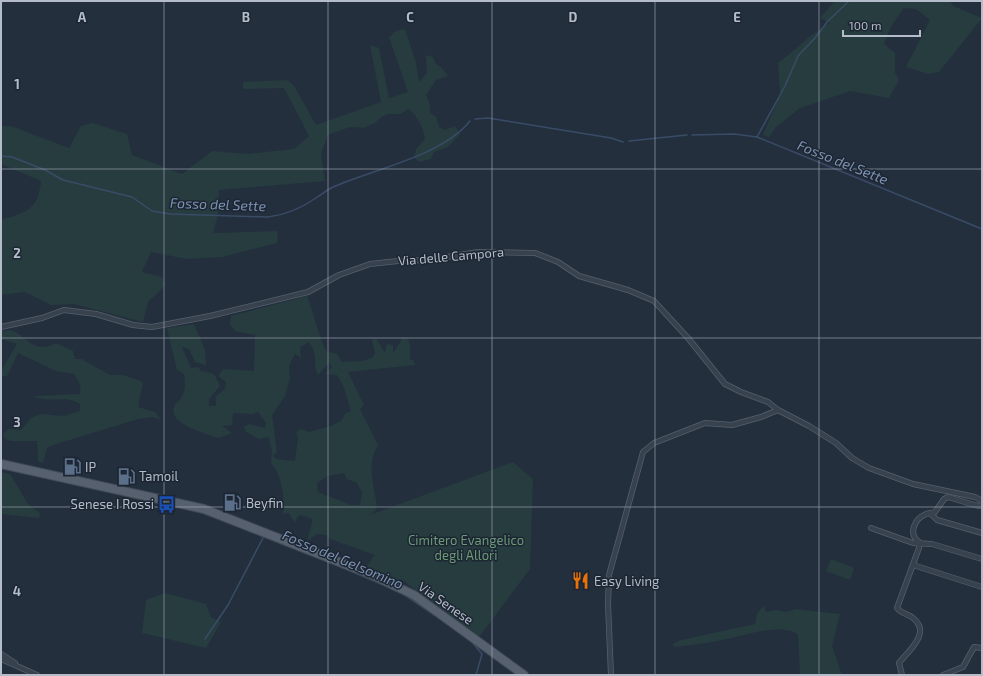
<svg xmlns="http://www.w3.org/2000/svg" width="983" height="676" font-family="'Exo 2',sans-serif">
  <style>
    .green { fill: #263c3f; fill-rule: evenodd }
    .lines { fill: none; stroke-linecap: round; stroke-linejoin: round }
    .stream { stroke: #394c67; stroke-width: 1.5 }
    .minor-casing { stroke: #565f6c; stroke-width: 6 }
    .primary-casing { stroke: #414a57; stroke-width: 10 }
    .minor { stroke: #38414e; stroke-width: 4.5 }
    .primary { stroke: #56606e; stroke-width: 8 }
    .grid { fill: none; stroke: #b4bcc9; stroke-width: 1; stroke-opacity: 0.55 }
    .labels { text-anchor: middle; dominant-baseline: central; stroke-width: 3; stroke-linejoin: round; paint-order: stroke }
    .street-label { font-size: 13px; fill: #b4bcc9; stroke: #1d2633 }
    .poi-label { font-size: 13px; fill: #b4bcc9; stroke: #1d2633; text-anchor: start }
    .park-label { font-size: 13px; fill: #6b9a76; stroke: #1d2633 }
    .water-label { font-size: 14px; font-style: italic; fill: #7c92b1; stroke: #1d2633 }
    .grid-label { font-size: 13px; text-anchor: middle; font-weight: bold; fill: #b4bcc9; stroke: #1d2633; stroke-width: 3; stroke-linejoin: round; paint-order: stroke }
  </style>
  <rect width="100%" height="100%" fill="#242f3e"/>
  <g class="green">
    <path d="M835 1H950L953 6 982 18 939 72 928 74 906 67 930 20 916 9 904 8 892 25 884 44 895 53V73L899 80 889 98 850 91 800 108 776 127 769 137 763 135 780 94 778 63C796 50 811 33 830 23L820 18Z"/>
    <path d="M405 29 416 63 419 82 427 73 426 55 433 57 436 64 441 67 448 76 436 80 426 95 430 105V113L436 117 439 127 445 130 455 126 460 134 448 147 434 152 431 159 419 162 414 157 416 149 425 139C423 126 418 117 408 109L400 114H388L380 118 375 123 364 128 350 127 328 135 321 154 325 181 219 190 218 215 213 233 278 231 277 243 222 257 187 259 151 252 142 272 162 277 166 285 148 302 143 322 74 304 51 305 25 292 1 295V220C27 212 38 210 41 181L1 164V126H11L69 148 81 126 93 123 127 134 132 155 182 174 212 151 247 154 294 149 309 136 284 88 243 89V82L288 80 294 86 316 125 381 102 370 45 379 48 389 98 408 92 389 37 396 31Z"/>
    <path d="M307 296C314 315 318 333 326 351L337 354 342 362 362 361 372 358 375 353 372 340 376 338 385 353 387 344 393 345V353L403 337 408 339 410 345V359L414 361 415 365 348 372 364 405 360 409 378 445C366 463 374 486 377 506L375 511 370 515 513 462 533 479 530 569 479 637 401 579 397 581 365 568 375 555 330 539 327 535 317 534 307 541 313 519 301 515 297 517 296 522 291 518 289 513 283 514C285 499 282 474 271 463L272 452 269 437 259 439 246 432 244 427 249 424 265 428 266 423 258 412 252 414 233 413 232 425 222 426 232 433 219 438C207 434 164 423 175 405 176 402 180 401 181 398 186 391 185 381 184 374L177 370 167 328 194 324 205 350 206 365 195 362 189 349 182 347 191 368 198 367 201 371 214 374 220 386 209 399V406H216V396L225 389 226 382 218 376 223 369 254 371 255 335 235 331 230 325 231 316ZM309 342C319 357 312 362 318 375L329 363 332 367 325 374 337 375 343 385 351 411 345 414 341 421 331 426 309 432 301 429 296 432 298 438 295 461 276 459 273 455 277 453 272 415 285 396 290 378 289 366 295 354 301 358 300 347ZM344 473 347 479 357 483 362 493 360 505H351L318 492 317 483 328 476Z"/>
    <path d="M10 330C29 336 32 355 56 343L73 351 75 359H81L110 375H123L143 382 138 407 155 412 161 420 153 417 138 419 53 445 47 448 43 463 38 461 37 441H11L5 439 3 434 8 429 21 430 31 418 41 414 63 416 80 411V404C67 394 48 404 34 396L80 394C82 387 79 381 74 374L56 371 18 353 7 376H1V371L17 344 1 339V331Z"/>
    <path d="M1 472 10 474 28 504 40 513 39 518 1 514Z"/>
    <path d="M831 559 854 568 850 580 826 571Z"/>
    <path d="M165 593 206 604 211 617 221 622 206 648 142 633 146 600Z"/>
    <path d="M764 606 766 612 776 610 786 612 796 609 840 614 832 646 842 675H800L798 635C782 621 736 638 717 641 703 644 688 645 674 647L673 644 681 640 755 624 757 613Z"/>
  </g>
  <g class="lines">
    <g class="stream">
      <path d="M475 119 488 118 611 138 623 142"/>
      <path d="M692 135 734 134 757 137 982 229"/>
      <path d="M757 137 785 86 798 56 815 38 828 21 849 1"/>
      <path d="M629 141 687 135"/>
      <path d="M1 156 12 157 45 170 63 180 132 197 152 211 170 214 268 217C286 215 300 209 316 198 322 194 327 190 333 187 374 169 442 156 470 121"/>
      <path d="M339 566 395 590"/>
      <path d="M400 592 434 615"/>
      <path d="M440 619 458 632"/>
      <path d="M205 639 228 605 264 536"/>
      <path d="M471 641 482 654 476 675"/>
    </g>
    <defs>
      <g id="minor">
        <path d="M1 327 42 318 64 310 96 314 133 325 152 327 210 316 308 292 339 275 370 264 398 261 428 260 478 252 535 253 558 262 579 276 628 290 654 301 688 338 725 384 741 392 768 402 778 410 809 426 836 443 852 458 869 468 913 484 975 497 982 501"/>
        <path d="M931 514 937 520 982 533"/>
        <path d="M871 528 913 543 932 544 982 559"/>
        <path d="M913 565 982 587"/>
        <path d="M1 654 15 663"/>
        <path d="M1 659 37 675"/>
        <path d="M611 675 608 604 609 575 643 452 654 443 705 423 732 425 761 417 778 410"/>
        <path d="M902 675 899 663C908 651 932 633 913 618 908 614 900 613 897 608L919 548V542C908 534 914 519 926 514 929 513 932 513 935 512L944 499 948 497 978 506 982 505"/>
        <path d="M943 675 963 667 974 647 982 648"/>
      </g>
      <path id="primary" d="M1 464 204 509 370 574 414 595 524 675"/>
    </defs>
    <use href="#minor" class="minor-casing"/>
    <use href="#primary" class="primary-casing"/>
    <use href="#minor" class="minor"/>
    <use href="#primary" class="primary"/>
  </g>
  <path class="grid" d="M164 1V675M328 1V675M492 1V675M655 1V675M819 1V675M1 169H982M1 338H982M1 507H982"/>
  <defs>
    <symbol id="fuel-bare" viewBox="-9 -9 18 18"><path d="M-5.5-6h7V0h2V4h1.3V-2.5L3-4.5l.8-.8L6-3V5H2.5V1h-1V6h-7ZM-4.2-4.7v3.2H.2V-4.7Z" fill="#5c6f8a" stroke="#1d2633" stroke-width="2.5" paint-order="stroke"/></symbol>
    <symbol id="bus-bare" viewBox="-9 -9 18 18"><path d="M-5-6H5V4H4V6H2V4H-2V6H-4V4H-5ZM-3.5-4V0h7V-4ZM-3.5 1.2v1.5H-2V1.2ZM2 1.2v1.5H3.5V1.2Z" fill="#1a4fb4" stroke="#1d2633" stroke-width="2.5" paint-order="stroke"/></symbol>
    <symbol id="restaurant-bare" viewBox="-9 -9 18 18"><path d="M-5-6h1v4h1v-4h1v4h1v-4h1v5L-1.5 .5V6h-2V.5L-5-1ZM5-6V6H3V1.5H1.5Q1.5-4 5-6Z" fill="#e8710a" stroke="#1d2633" stroke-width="2.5" paint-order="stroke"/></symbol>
  </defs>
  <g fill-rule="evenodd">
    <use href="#fuel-bare" x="60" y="454" width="25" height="25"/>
    <use href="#fuel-bare" x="114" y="464" width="25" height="25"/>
    <use href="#fuel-bare" x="220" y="490" width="25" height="25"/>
    <use href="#bus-bare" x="154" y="492" width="25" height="25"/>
    <use href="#restaurant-bare" x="568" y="568" width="25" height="25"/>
  </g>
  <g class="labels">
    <g class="street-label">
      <text transform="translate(451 256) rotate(-5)">Via delle Campora</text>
      <text transform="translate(446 603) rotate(35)">Via Senese</text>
    </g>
    <g class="poi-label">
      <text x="85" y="467">IP</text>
      <text x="139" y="476">Tamoil</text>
      <text x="246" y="503">Beyfin</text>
      <text x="154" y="504" text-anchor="end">Senese I Rossi</text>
      <text x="594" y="581">Easy Living</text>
    </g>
    <g class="park-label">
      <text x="466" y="540">Cimitero Evangelico<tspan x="466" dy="15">degli Allori</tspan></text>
    </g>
    <g class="water-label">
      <text transform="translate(843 162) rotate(22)">Fosso del Sette</text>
      <text transform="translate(218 204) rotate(2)">Fosso del Sette</text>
      <text transform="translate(343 559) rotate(23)">Fosso del Gelsomino</text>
    </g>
  </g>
  <g class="grid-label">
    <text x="82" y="22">A</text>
    <text x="246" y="22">B</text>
    <text x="410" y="22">C</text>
    <text x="573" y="22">D</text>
    <text x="737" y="22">E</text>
    <text x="17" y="89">1</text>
    <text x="17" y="258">2</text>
    <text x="17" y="427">3</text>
    <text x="17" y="596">4</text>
  </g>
  <rect width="983" height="676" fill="none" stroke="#b4bcc9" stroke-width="4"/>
  <path d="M843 30v6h77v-6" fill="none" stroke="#b4bcc9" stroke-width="2"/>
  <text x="849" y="30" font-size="12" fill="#b4bcc9" stroke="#1d2633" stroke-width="3" paint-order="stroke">100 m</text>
</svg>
